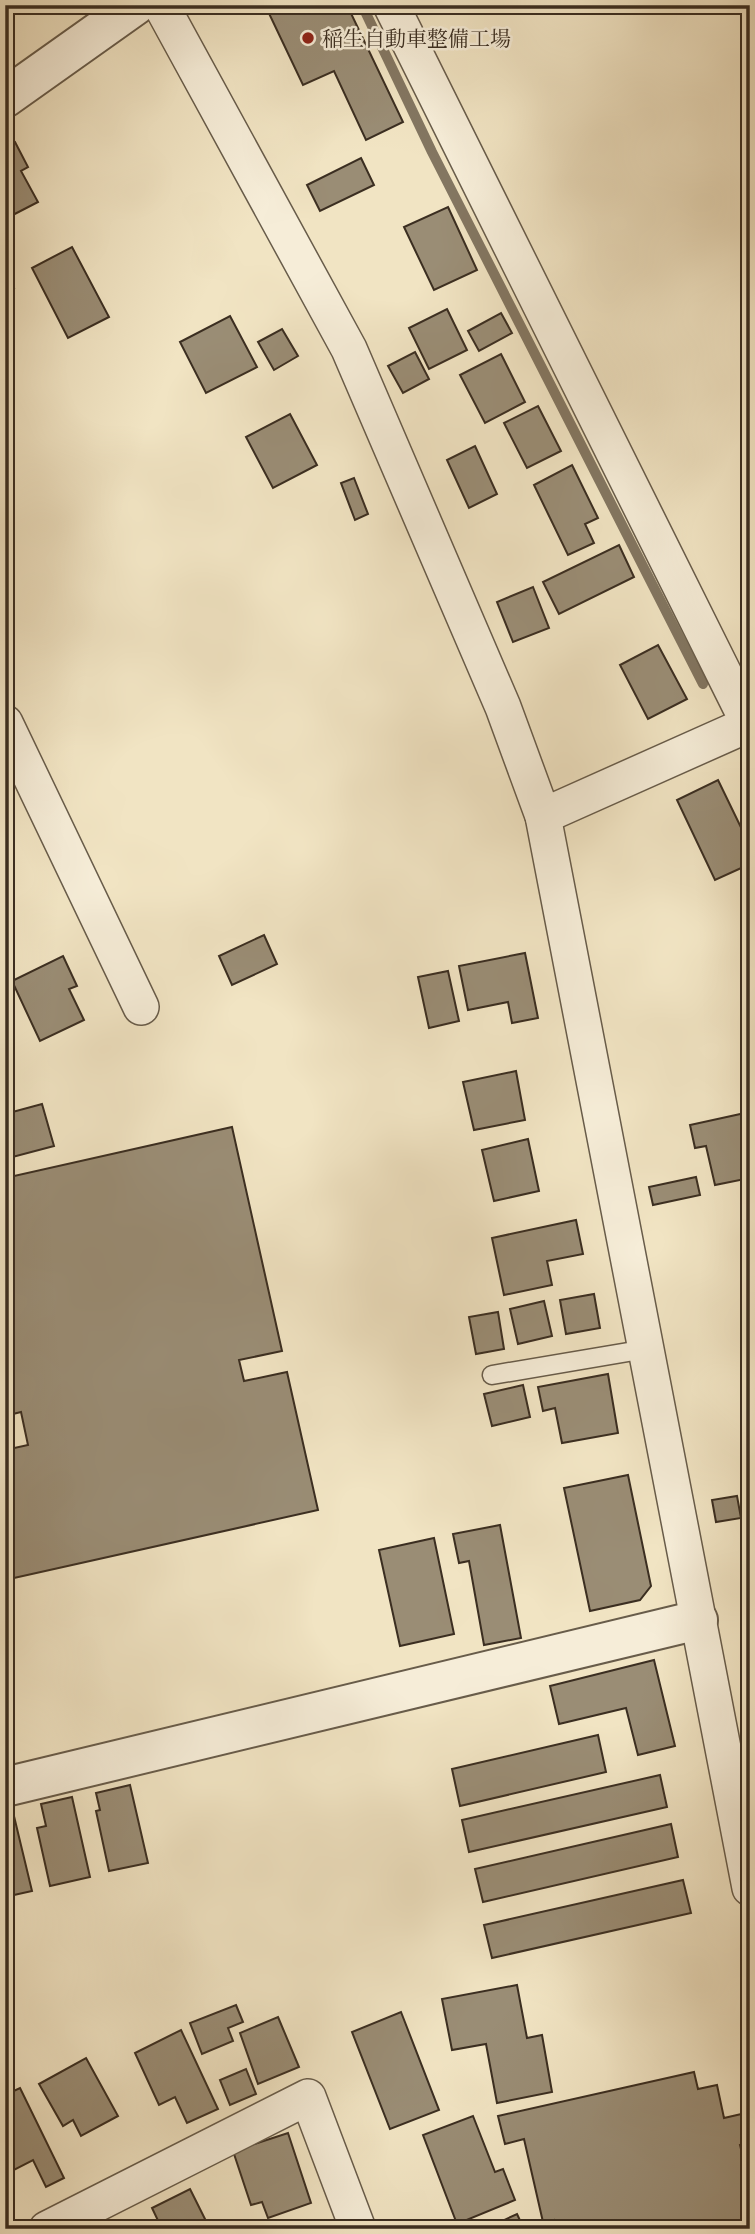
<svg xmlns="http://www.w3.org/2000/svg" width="755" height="2234" font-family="'Libre Caslon Text','Noto Serif JP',serif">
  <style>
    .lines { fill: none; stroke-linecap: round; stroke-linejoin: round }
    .stream { stroke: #837661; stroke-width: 10 }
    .building { fill: #9a8d75; stroke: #3b2e21; stroke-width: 2 }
    .service-casing { stroke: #685c4a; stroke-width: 21 }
    .minor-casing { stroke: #685c4a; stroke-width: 38 }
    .tertiary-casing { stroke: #685c4a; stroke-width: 42 }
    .service { stroke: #f6edd8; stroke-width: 18 }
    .minor { stroke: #f6edd8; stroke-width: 35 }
    .tertiary { stroke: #f6edd8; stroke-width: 38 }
    .poi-dot { fill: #8f2418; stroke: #f6edd8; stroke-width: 2.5 }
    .labels { text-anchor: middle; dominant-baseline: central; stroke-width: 5; stroke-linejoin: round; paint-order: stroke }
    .poi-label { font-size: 21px; fill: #3b2e21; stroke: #f6edd8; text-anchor: start }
  </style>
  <rect width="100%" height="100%" fill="#f1e4c3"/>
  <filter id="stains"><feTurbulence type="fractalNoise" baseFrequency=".00286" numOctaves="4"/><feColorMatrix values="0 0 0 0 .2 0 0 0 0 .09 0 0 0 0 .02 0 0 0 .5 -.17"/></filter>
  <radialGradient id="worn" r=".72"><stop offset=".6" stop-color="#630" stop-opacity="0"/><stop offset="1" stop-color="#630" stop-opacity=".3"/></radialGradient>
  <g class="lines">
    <path class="stream" d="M362 5 432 152 703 684"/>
  </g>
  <g class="building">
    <path d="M265 5H347L403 122 366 140 334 71 303 85Z"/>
    <path d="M15 142 28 167 21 171 38 202 5 219V147Z"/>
    <path d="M361 158 374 185 320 211 307 185Z"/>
    <path d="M448 207 477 270 434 290 404 227Z"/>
    <path d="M72 247 109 317 68 338 32 268Z"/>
    <path d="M7 274 14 288 5 293V275Z"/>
    <path d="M447 309 467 350 429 369 409 328Z"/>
    <path d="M501 313 512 333 479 351 468 331Z"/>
    <path d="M230 316 257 367 206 393 180 342Z"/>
    <path d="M282 329 298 356 274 370 258 342Z"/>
    <path d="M415 352 429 379 403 393 388 366Z"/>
    <path d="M501 354 525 402 485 423 460 375Z"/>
    <path d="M538 406 561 451 527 468 504 423Z"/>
    <path d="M290 414 317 465 273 488 246 437Z"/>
    <path d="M475 446 497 494 469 508 447 460Z"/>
    <path d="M572 465 598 518 585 524 594 543 568 555 534 485Z"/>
    <path d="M354 478 368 514 355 520 341 483Z"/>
    <path d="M619 545 634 577 559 614 543 582Z"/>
    <path d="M533 587 549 628 513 642 497 602Z"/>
    <path d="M658 645 687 699 648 719 620 665Z"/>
    <path d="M718 780 750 846V864L715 880 677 800Z"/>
    <path d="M264 935 277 964 232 985 219 956Z"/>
    <path d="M525 953 538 1018 512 1023 508 1002 468 1010 459 966Z"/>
    <path d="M63 956 77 986 69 989 84 1020 40 1041 12 981Z"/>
    <path d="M448 971 459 1021 429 1028 418 977Z"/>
    <path d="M516 1071 525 1120 474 1130 463 1082Z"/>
    <path d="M42 1104 54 1146 5 1159V1114Z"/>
    <path d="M745 1113 750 1136V1178L715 1185 706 1146 695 1148 690 1125Z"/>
    <path d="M232 1127 282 1351 239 1360 244 1381 287 1372 318 1510 5 1580V1450L28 1445 21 1412 5 1416V1178Z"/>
    <path d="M528 1139 539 1191 494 1201 482 1150Z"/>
    <path d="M696 1177 700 1195 653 1205 649 1187Z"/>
    <path d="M576 1220 583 1254 547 1261 552 1285 504 1295 492 1238Z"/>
    <path d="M594 1294 600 1328 566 1334 560 1300Z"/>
    <path d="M544 1301 552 1336 518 1344 510 1309Z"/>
    <path d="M498 1312 504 1349 476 1354 469 1317Z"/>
    <path d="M608 1374 618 1433 562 1443 555 1408 543 1411 538 1387Z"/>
    <path d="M523 1385 530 1417 492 1426 484 1394Z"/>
    <path d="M628 1475 651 1586 640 1600 590 1611 564 1488Z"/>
    <path d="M737 1496 741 1518 716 1522 712 1500Z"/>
    <path d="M500 1525 521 1638 484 1645 469 1561 459 1563 453 1534Z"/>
    <path d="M434 1538 454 1634 400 1646 379 1550Z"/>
    <path d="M654 1660 675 1746 638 1755 626 1708 559 1724 550 1686Z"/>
    <path d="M598 1735 606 1772 460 1806 452 1769Z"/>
    <path d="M660 1775 667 1807 469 1852 462 1820Z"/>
    <path d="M130 1785 148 1863 109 1871 96 1811 100 1810 96 1793Z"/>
    <path d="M72 1797 90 1877 50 1886 37 1828 46 1826 41 1804Z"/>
    <path d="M13 1812 32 1891 5 1897V1813Z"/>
    <path d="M671 1824 678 1857 483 1902 475 1869Z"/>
    <path d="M683 1880 691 1913 492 1958 484 1925Z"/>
    <path d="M517 1985 527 2038 542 2035 552 2092 497 2103 486 2044 452 2050 442 1999Z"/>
    <path d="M236 2005 243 2022 228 2028 233 2041 202 2054 190 2023Z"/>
    <path d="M401 2012 439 2110 390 2129 352 2032Z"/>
    <path d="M278 2017 299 2067 258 2084 240 2033Z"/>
    <path d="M181 2030 218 2109 187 2123 175 2097 159 2105 135 2053Z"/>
    <path d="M86 2058 118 2116 81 2136 73 2120 63 2126 39 2084Z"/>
    <path d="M246 2069 256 2094 230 2105 220 2080Z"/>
    <path d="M694 2072 698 2089 717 2085 724 2118 750 2112V2142L740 2145 750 2186V2229H556L554 2220 543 2222 524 2139 505 2144 498 2116Z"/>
    <path d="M20 2088 64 2178 46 2187 33 2160 12 2171 5 2157V2095Z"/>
    <path d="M473 2116 495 2172 503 2169 515 2200 457 2224 423 2135Z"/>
    <path d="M288 2133 311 2203 268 2218 262 2202 251 2205 233 2151Z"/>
    <path d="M190 2189 210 2229H162L152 2208Z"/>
    <path d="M517 2214 524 2229H485Z"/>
  </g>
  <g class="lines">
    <defs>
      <path id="service" d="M492 1375 646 1349"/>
      <g id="minor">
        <path d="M161 5 349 349 503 707 543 816 750 1888"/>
        <path d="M391 5 750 726"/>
        <path d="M5 723 141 1007"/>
        <path d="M543 816 749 724"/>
        <path d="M47 2229 308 2097 358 2229"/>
      </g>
      <g id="tertiary">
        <path d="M5 98 136 5"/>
        <path d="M5 1787 698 1620"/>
      </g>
    </defs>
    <use href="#service" class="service-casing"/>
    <use href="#minor" class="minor-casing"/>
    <use href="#tertiary" class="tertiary-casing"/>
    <use href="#service" class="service"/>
    <use href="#minor" class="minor"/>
    <use href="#tertiary" class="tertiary"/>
  </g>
  <circle class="poi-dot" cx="308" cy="38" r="7"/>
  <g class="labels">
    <g class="poi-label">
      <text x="322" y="38">稲生自動車整備工場</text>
    </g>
  </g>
  <rect width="755" height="2234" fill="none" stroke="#f1e4c3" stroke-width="28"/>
  <rect x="7" y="7" width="741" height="2220" fill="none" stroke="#3b2e21" stroke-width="3.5"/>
  <rect x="14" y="14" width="727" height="2206" fill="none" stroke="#3b2e21" stroke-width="2"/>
  <rect width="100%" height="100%" filter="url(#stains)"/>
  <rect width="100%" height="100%" fill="url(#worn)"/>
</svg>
